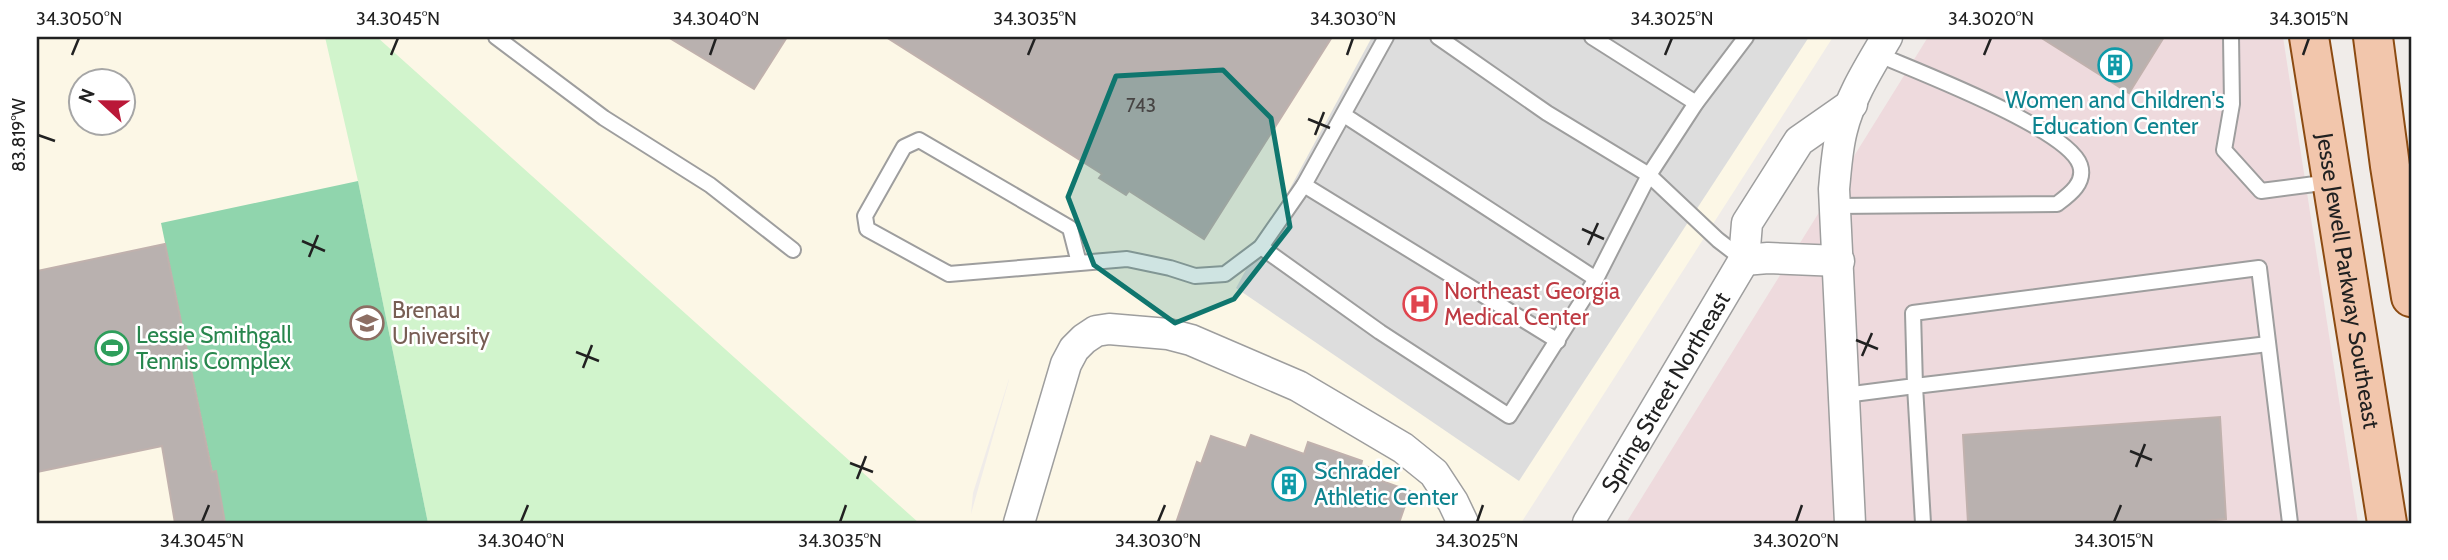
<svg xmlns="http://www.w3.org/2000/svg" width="2448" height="560" font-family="Cabin,sans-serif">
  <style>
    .commercial { fill: #eedadd }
    .education { fill: #fcf7e6; fill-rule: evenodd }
    .park { fill: #d1f4cc }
    .pitch { fill: #90d5ad }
    .parking { fill: #ddd }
    .building { fill: #b9b1af; stroke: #c0b1ad; stroke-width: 2 }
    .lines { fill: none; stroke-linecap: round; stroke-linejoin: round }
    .service-casing { stroke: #9e9e9e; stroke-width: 18 }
    .minor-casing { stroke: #9e9e9e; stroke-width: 33 }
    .primary-casing { stroke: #8c4b12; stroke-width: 42 }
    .service { stroke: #fff; stroke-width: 14 }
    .minor { stroke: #fff; stroke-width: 30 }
    .primary { stroke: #f2c6ac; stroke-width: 38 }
    .marked { fill: #0f766e; fill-opacity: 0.2; stroke: #0f766e; stroke-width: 5; stroke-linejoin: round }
    .ticks { fill: none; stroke: #212121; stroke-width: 2.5 }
    .labels { text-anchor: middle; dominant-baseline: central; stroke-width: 5; stroke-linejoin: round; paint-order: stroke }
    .number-label { font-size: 19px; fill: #474544 }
    .culture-label { font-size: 23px; fill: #0d838f; stroke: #fff }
    .street-label { font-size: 23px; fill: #212121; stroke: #fff }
    .health-label { font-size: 23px; fill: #be3a42; stroke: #fff; text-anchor: start }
    .education-label { font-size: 23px; fill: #785e54; stroke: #fff; text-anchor: start }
    .leisure-label { font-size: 23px; fill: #27864d; stroke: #fff; text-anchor: start }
    .neatline { fill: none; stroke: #212121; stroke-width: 2.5 }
    .ticks-label { font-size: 18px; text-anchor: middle; fill: #212121 }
  </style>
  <rect width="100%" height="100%" fill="#f0ece9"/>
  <path class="commercial" d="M1928 37H2283L2358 523H1626Z"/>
  <path class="education" d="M37 37H1833L1521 523H37ZM80 80H122V122H80ZM1009 379V380L971 514 973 493Z"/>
  <path class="park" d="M325 37H377L919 523H428L358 181Z"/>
  <path class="pitch" d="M358 181 428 523H223L161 223Z"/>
  <path class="parking" d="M1372 37H1809L1519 481 1236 288Z"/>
  <g class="building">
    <path d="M668 37H787L754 89Z"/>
    <path d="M886 37H1332L1204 239 1129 191 1126 195 1099 178 1102 174Z"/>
    <path d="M2040 37H2164L2129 93Z"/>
    <path d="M165 244 212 472 216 471 225 523H175L162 446 37 472V271Z"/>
    <path d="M2220 417 2226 519 2181 523H1968L1963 435Z"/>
    <path d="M1251 435 1304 454 1308 442 1362 461 1361 465 1371 468 1368 476 1410 491 1399 523H1176L1197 462 1201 464 1211 436 1246 448Z"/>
  </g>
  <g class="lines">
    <defs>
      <g id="service">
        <path d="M496 37 604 118 710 185 793 250"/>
        <path d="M1438 37 1547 113 1649 175 1718 240 1744 260"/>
        <path d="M1592 37 1696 103"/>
        <path d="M2231 37 2232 104 2224 150 2261 191 2330 182"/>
        <path d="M1344 115 1596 279"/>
        <path d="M1304 185 1558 341"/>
        <path d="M1835 206 2057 204C2069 195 2086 183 2080 165 2067 128 1916 71 1877 54"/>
        <path d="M1261 247 1380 332 1509 416 1596 279 1649 175 1696 103 1746 37"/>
        <path d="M1079 263 1070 228 919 140 904 147 865 216 867 229 949 274 1127 259 1170 268 1195 276 1225 274 1261 247 1304 185 1386 37"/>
        <path d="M1845 395 1915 386 1913 313 2259 268 2290 523"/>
        <path d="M1923 523 1915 386 2268 344"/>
      </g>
      <g id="minor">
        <path d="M1744 260 1768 258 1839 261"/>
        <path d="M1019 523 1066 364 1074 349 1084 339 1096 331 1109 329 1168 334 1191 340 1298 386 1403 448 1434 473 1453 502 1463 523"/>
        <path id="s1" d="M1588 523 1744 260 1747 223 1799 141 1852 104"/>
        <path d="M1850 523 1834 189C1836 169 1837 149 1842 130 1850 97 1870 66 1887 37"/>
      </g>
      <g id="primary">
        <path id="s2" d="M2309 37 2387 523"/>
        <path d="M2373 37 2390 166 2411 297"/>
      </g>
    </defs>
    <use href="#service" class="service-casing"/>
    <use href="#minor" class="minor-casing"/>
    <use href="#primary" class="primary-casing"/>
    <use href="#service" class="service"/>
    <use href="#minor" class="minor"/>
    <use href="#primary" class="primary"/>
  </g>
  <path class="marked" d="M1223 70 1271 118 1290 227 1234 299 1175 323 1094 265 1068 197 1116 76Z"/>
  <path class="ticks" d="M72 55 79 38M391 55 398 38M710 55 716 38M1028 55 1035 38M1347 55 1353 38M1665 55 1672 38M1984 55 1991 38M2303 55 2309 38M1308 119 1330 128M38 135 55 141M1315 135 1324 112M1582 229 1604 239M302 241 325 251M1588 245 1598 223M309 257 318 235M1856 340 1878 349M576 352 599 361M1862 356 1872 333M583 368 592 345M2130 451 2152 460M850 463 873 472M2136 467 2145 444M857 479 866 456M202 522 209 505M521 522 528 505M840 522 846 505M1158 522 1165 505M1477 522 1483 505M1796 522 1802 505M2114 522 2121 505"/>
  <defs>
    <symbol id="building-ring" viewBox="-11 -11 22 22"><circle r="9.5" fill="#fff" stroke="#0f9aa8" stroke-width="1.5"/><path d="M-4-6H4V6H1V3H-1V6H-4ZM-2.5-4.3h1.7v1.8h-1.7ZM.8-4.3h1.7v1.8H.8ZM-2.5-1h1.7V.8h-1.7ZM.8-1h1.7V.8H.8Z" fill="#0f9aa8"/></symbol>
    <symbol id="hospital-ring" viewBox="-11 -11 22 22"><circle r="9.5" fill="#fff" stroke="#e0444e" stroke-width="1.5"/><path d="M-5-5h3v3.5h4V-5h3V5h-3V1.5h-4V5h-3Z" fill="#e0444e"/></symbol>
    <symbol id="university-ring" viewBox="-11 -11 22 22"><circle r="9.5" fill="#fff" stroke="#8d6e63" stroke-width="1.5"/><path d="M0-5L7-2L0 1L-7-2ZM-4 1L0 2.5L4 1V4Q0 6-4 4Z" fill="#8d6e63"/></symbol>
    <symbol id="stadium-ring" viewBox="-11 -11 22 22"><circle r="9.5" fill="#fff" stroke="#2e9e5b" stroke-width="1.5"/><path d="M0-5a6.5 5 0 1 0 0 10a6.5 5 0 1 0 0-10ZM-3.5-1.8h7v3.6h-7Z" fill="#2e9e5b"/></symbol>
  </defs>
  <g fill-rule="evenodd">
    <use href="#building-ring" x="2096" y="46" width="38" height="38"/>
    <use href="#hospital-ring" x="1401" y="285" width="38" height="38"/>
    <use href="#university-ring" x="348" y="304" width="38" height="38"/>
    <use href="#stadium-ring" x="93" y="329" width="38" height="38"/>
    <use href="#building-ring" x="1270" y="465" width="38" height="38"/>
  </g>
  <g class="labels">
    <g class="number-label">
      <text x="1141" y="105">743</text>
    </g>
    <g class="culture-label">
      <text x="2115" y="100">Women and Children's<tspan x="2115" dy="26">Education Center</tspan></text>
      <text x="1314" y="471" text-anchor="start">Schrader<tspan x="1314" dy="26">Athletic Center</tspan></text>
    </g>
    <g class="street-label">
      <text stroke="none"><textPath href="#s2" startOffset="247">Jesse Jewell Parkway Southeast</textPath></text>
      <text stroke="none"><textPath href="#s1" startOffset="152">Spring Street Northeast</textPath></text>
    </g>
    <g class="health-label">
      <text x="1444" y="291">Northeast Georgia<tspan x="1444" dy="26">Medical Center</tspan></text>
    </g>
    <g class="education-label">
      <text x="392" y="310">Brenau<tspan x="392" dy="26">University</tspan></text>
    </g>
    <g class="leisure-label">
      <text x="136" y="335">Lessie Smithgall<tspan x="136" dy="26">Tennis Complex</tspan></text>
    </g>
  </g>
  <rect width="2448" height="560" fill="none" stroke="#ffffff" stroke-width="77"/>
  <g transform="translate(102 102) rotate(292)"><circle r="33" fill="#ffffff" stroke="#a6a6a6" stroke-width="2"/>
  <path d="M0-5L12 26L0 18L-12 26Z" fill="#ba1838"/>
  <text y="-10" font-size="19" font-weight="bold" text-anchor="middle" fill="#212121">N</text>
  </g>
  <rect x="38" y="38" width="2372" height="484" class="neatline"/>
  <g class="ticks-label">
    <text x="79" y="25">34.3050°N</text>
    <text x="398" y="25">34.3045°N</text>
    <text x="716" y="25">34.3040°N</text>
    <text x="1035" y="25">34.3035°N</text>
    <text x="1353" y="25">34.3030°N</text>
    <text x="1672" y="25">34.3025°N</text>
    <text x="1991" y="25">34.3020°N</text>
    <text x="2309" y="25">34.3015°N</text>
    <text transform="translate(19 135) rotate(-90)" y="6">83.819°W</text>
    <text x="202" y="547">34.3045°N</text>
    <text x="521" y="547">34.3040°N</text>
    <text x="840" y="547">34.3035°N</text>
    <text x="1158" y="547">34.3030°N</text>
    <text x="1477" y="547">34.3025°N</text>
    <text x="1796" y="547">34.3020°N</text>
    <text x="2114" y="547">34.3015°N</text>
  </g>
</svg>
